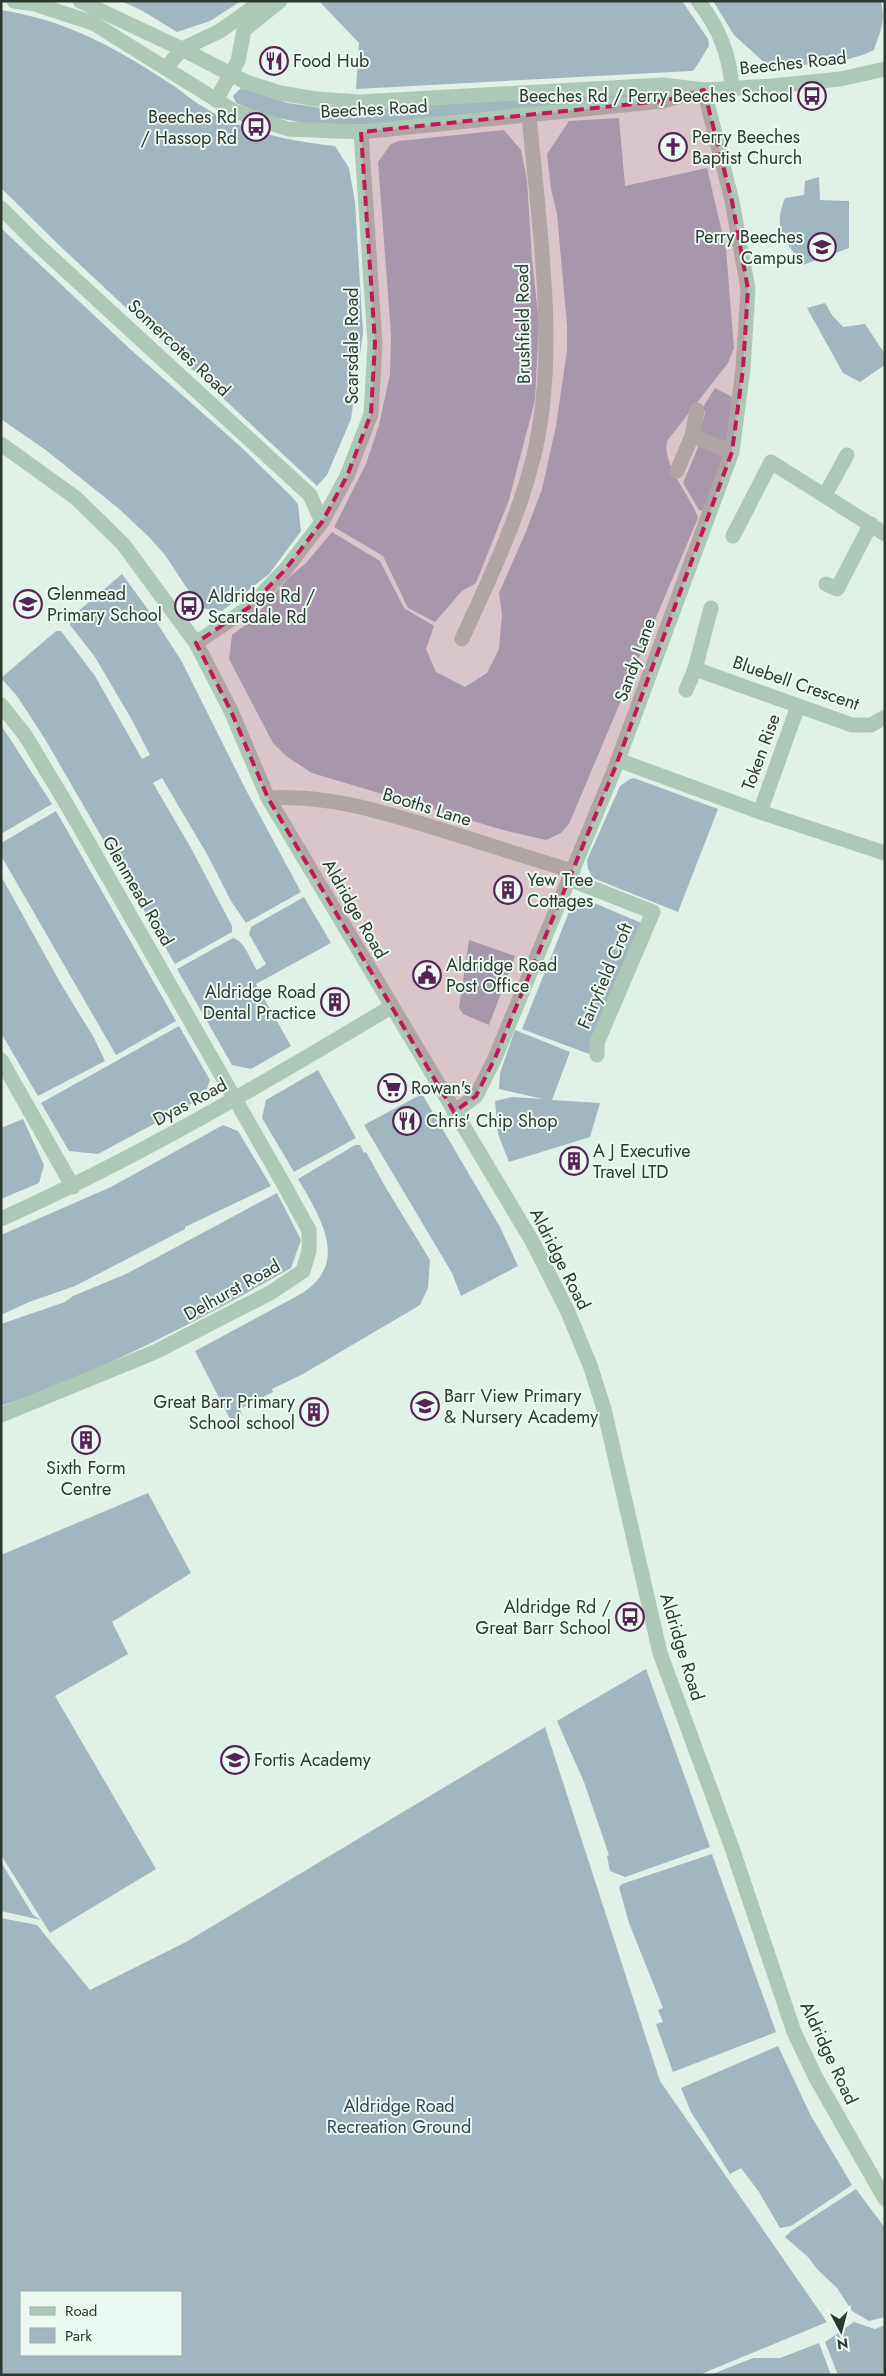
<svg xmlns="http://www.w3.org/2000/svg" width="886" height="2376" font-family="Jost,sans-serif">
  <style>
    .green { fill: #a1b7c0; fill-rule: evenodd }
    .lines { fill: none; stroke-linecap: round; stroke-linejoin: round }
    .minor { stroke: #acc9b8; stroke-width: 15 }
    .marked { fill: #c2185b; fill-opacity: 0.2; stroke: #c2185b; stroke-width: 4; stroke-dasharray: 10 6; stroke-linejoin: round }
    .labels { text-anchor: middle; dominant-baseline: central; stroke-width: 4; stroke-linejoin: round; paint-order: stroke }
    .poi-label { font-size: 18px; fill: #2b382e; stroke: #ecf9f3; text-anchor: start }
    .street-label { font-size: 18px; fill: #2b382e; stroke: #ecf9f3 }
    .park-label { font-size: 18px; fill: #304854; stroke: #ecf9f3 }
  </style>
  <rect width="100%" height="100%" fill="#e0f1e8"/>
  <g class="green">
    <path d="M121 1H241L210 21 177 32 141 10Z"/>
    <path d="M319 1H682L708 39 709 46 694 70 691 71 356 89 359 43Z"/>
    <path d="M713 1H881C886 24 880 30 874 50 844 65 808 63 774 68L768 66 734 35Z"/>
    <path d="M1 10C70 21 117 49 174 86 184 93 194 102 205 108 243 132 291 141 335 146L349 168 355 202 363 333 351 419 327 475 317 486 61 247 1 188Z"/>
    <path d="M241 88 288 103 322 108 678 90 677 94 389 124 314 125 268 116 236 103 233 96Z"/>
    <path d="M619 118 625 186 707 168 726 249 734 348 728 363 667 441C662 465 690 494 698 518L569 824 561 833 546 840 503 830 312 773 286 756 273 743 229 659 232 635 252 620 288 578 306 563 332 532 380 561 404 608 434 626 426 649 436 672 465 687 487 673 499 649 502 614 499 593 525 534 542 489 556 426 567 350V325L557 214 551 189 547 154 569 121Z"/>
    <path d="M504 130 521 150 527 180 532 258 539 323 535 400 509 500 476 583 462 591 435 622 408 608 383 556 334 527 366 464 379 425 390 374 391 335 378 162 391 144 399 141Z"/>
    <path d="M819 177 820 200 849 201V248L803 265C785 240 772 230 785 198L804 195 805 181Z"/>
    <path d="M1 228 130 349 241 447 290 495 298 504 301 531 269 574 222 611 200 608 165 555 149 537 118 508 47 451 1 419Z"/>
    <path d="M825 303 832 315 843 327 865 324 885 354V365L860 382 843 373 807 308Z"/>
    <path d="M715 388 736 399 727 444 705 439 700 430 705 413 703 407Z"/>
    <path d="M699 445 724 457 706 512 699 510 683 483Z"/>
    <path d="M122 574 152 615 182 662 246 790 301 892 246 923 231 901 208 856 162 778 153 783 192 850 232 926V932L175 964 45 739 17 696 1 678 56 631H61L95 676 142 759 150 755 132 720 95 657 70 625 69 619Z"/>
    <path d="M1 725 52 804 1 834Z"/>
    <path d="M634 778 718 809 678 912 593 878 588 869 587 860 620 786 630 779Z"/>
    <path d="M56 811 176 1021 116 1055 3 859 1 860V843Z"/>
    <path d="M1 876 61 984 94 1038 105 1061 38 1096 1 1033Z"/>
    <path d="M304 897 331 943 256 984 291 1046 251 1069 232 1065 177 969 233 938C245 941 250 960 257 970L266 964 249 934 251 927Z"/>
    <path d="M594 903 644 924 589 1054 522 1029 569 912Z"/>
    <path d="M469 940 515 956 489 1025 463 1014 459 1008Z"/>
    <path d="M179 1026 210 1080 204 1097 98 1154 69 1151 41 1103Z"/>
    <path d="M515 1030 570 1052 552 1100 600 1103 590 1137 509 1162 498 1134 495 1101 512 1097 543 1099 499 1089 500 1073Z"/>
    <path d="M318 1070 356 1138 294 1172 262 1118 266 1100Z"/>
    <path d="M422 1094 500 1227 518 1266 461 1296 452 1273 364 1125Z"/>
    <path d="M23 1119 44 1165 39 1183 1 1199V1128Z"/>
    <path d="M223 1125 238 1131 271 1186 185 1227V1229L75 1286 29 1302 1 1315V1235L111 1187Z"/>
    <path d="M355 1145H360L364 1153 366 1152 386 1188 430 1260 428 1288 420 1305 303 1374 272 1389 273 1392 240 1409 242 1415 231 1421 195 1351 299 1295C352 1264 320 1217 298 1179Z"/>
    <path d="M277 1193 301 1240 291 1268C198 1321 103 1371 1 1406V1324L65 1302 73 1296 126 1274Z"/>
    <path d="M148 1493 191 1573 112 1622 128 1654 55 1696 156 1869 50 1933 1 1855V1555Z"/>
    <path d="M646 1669 710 1847 625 1877 610 1871 607 1856 609 1855 584 1782 557 1721Z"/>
    <path d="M545 1727 660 2081 827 2322 699 2375H1V1918L37 1925 90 1990 186 1942ZM21 2292H181V2355H21Z"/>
    <path d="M712 1854 776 2032 673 2072 656 2024 663 2022 658 2010 663 2008 629 1923 619 1887 622 1884Z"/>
    <path d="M1 1862 33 1915 41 1920 1 1911Z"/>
    <path d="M778 2046 811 2116 852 2185 791 2226 780 2228 759 2192 741 2168 730 2174 691 2112 681 2088Z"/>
    <path d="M856 2189 885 2228V2317L869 2321 852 2311 837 2288 817 2269 808 2257 785 2237 791 2231Z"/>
    <path d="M854 2322 875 2329 885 2325V2375H838L825 2342Z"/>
    <path d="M819 2343 831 2375H710L753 2358H780Z"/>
  </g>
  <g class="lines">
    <g class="minor">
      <path d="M14 1 35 4 93 23 234 111 288 129 361 132 663 101 695 92"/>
      <path d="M80 1 182 49 246 82 280 93 316 99 360 102 663 85 704 90 772 86 840 79 885 69"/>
      <path d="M698 1C719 27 730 55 732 88"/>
      <path d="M166 68 182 49 220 31 262 1"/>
      <path d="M216 100 238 61 244 30 280 1"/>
      <path d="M1 208 38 245 310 495 322 522"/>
      <path d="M692 436 732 452"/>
      <path d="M1 444 76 498 123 544 196 643 231 711 268 798 532 1241 567 1310 590 1365 604 1409 660 1653 731 1845 794 2032 816 2078 885 2199"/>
      <path d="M677 471 692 436 697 410"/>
      <path d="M825 495 847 455"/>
      <path d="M733 536 771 462 885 534"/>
      <path d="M826 584 837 589 871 524"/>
      <path d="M711 608 695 669 852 725H871L885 717"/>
      <path d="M462 639C489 580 517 522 533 459 560 353 538 222 529 114"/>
      <path d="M196 643 248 608 285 570 322 522 347 476 371 414 375 343 361 132"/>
      <path d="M686 690 695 669"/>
      <path d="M1 705 25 735 67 805 283 1183 309 1230V1251L303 1271 270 1293 155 1352 1 1415"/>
      <path d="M618 760 760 812 885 853"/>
      <path d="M268 798C328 794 385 813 442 830 486 844 529 858 573 871"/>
      <path d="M760 812 798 706"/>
      <path d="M569 879 653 912 597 1043V1055"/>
      <path d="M1 1060 73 1187"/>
      <path d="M454 1112 476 1096 495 1058 615 768 732 452 743 369 748 289 732 201 704 90"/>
      <path d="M1 1219C137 1158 264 1083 391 1007"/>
    </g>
  </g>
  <path class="marked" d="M704 90 732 201 748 289 743 369 732 452 615 768 495 1058 476 1096 454 1112 268 798 231 711 196 643 248 608 285 570 322 522 347 476 371 414 375 343 361 132 663 101Z"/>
  <defs>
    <symbol id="restaurant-ring" viewBox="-11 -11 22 22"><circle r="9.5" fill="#ecf9f3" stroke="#562355" stroke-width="1.5"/><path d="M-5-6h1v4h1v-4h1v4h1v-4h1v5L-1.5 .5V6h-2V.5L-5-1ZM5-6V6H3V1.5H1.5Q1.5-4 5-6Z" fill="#562355"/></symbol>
    <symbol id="bus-ring" viewBox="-11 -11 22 22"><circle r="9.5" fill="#ecf9f3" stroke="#562355" stroke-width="1.5"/><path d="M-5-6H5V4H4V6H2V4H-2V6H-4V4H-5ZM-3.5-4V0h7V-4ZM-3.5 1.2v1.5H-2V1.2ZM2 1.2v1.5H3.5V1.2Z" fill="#562355"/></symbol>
    <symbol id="church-ring" viewBox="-11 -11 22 22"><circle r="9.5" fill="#ecf9f3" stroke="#562355" stroke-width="1.5"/><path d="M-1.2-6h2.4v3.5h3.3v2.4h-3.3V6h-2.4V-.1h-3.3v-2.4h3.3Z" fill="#562355"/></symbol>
    <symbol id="school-ring" viewBox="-11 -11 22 22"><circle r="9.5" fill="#ecf9f3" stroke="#562355" stroke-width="1.5"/><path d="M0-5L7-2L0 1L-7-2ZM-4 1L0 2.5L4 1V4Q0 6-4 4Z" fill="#562355"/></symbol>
    <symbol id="building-ring" viewBox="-11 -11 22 22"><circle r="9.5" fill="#ecf9f3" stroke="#562355" stroke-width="1.5"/><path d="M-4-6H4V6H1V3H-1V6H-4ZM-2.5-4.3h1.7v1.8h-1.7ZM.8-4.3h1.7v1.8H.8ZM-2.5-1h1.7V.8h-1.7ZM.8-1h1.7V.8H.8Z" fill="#562355"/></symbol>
    <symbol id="civic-ring" viewBox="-11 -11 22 22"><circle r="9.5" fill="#ecf9f3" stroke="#562355" stroke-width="1.5"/><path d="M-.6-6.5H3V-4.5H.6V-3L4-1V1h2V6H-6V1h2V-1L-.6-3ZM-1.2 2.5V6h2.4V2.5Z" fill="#562355"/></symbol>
    <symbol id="supermarket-ring" viewBox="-11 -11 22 22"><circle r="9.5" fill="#ecf9f3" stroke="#562355" stroke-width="1.5"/><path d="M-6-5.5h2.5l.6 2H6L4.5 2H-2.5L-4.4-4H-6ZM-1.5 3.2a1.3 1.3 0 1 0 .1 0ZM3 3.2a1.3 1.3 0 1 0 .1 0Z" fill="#562355"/></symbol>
  </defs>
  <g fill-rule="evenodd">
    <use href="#restaurant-ring" x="258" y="45" width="32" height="32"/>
    <use href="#bus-ring" x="796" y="80" width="32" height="32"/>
    <use href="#bus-ring" x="240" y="111" width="32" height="32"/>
    <use href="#church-ring" x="657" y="131" width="32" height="32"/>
    <use href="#school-ring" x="806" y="231" width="32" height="32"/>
    <use href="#school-ring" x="12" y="588" width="32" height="32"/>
    <use href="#bus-ring" x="173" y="590" width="32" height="32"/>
    <use href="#building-ring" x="492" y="874" width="32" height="32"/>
    <use href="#civic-ring" x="411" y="959" width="32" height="32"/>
    <use href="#building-ring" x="319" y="986" width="32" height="32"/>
    <use href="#supermarket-ring" x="376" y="1072" width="32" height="32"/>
    <use href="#restaurant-ring" x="391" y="1105" width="32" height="32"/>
    <use href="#building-ring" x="558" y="1145" width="32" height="32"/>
    <use href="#school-ring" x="409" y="1390" width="32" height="32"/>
    <use href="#building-ring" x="298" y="1396" width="32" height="32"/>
    <use href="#building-ring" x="70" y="1424" width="32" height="32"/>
    <use href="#bus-ring" x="614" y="1601" width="32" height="32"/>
    <use href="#school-ring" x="219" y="1744" width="32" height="32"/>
  </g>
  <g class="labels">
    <g class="poi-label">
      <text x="293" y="61">Food Hub</text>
      <text x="793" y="96" text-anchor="end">Beeches Rd / Perry Beeches School</text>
      <text x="237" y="117" text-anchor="end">Beeches Rd<tspan x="237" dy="21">/ Hassop Rd</tspan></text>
      <text x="692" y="137">Perry Beeches<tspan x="692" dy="21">Baptist Church</tspan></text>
      <text x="803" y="237" text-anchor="end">Perry Beeches<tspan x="803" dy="21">Campus</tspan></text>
      <text x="47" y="594">Glenmead<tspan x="47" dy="21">Primary School</tspan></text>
      <text x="208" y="596">Aldridge Rd /<tspan x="208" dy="21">Scarsdale Rd</tspan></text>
      <text x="527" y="880">Yew Tree<tspan x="527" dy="21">Cottages</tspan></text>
      <text x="446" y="965">Aldridge Road<tspan x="446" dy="21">Post Office</tspan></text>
      <text x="316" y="992" text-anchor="end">Aldridge Road<tspan x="316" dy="21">Dental Practice</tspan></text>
      <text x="411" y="1088">Rowan's</text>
      <text x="426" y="1121">Chris' Chip Shop</text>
      <text x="593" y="1151">A J Executive<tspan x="593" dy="21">Travel LTD</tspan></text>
      <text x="444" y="1396">Barr View Primary<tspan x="444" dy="21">&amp; Nursery Academy</tspan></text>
      <text x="295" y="1402" text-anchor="end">Great Barr Primary<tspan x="295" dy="21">School school</tspan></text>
      <text x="86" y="1468" text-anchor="middle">Sixth Form<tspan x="86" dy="21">Centre</tspan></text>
      <text x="611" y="1607" text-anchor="end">Aldridge Rd /<tspan x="611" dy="21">Great Barr School</tspan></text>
      <text x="254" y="1760">Fortis Academy</text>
    </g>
    <g class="street-label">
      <text transform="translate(793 63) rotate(-6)">Beeches Road</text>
      <text transform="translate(374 109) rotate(-3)">Beeches Road</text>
      <text transform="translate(523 324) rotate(-91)">Brushfield Road</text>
      <text transform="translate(352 346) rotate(-90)">Scarsdale Road</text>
      <text transform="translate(179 348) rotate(43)">Somercotes Road</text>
      <text transform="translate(635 660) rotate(-70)">Sandy Lane</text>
      <text transform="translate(796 683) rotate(19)">Bluebell Crescent</text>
      <text transform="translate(761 752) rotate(-70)">Token Rise</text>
      <text transform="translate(427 807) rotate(17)">Booths Lane</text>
      <text transform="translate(138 891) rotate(60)">Glenmead Road</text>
      <text transform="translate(355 909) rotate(60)">Aldridge Road</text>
      <text transform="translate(605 976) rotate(-67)">Fairyfield Croft</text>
      <text transform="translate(190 1102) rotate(-28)">Dyas Road</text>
      <text transform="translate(560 1259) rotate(63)">Aldridge Road</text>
      <text transform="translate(232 1290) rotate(-29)">Delhurst Road</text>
      <text transform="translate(682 1647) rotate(73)">Aldridge Road</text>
      <text transform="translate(829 2053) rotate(65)">Aldridge Road</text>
    </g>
    <g class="park-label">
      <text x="399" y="2106">Aldridge Road<tspan x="399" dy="21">Recreation Ground</tspan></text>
    </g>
  </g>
  <rect width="886" height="2376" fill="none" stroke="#2b382e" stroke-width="5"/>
  <rect x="20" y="2291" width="162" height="65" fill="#ecf9f3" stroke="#9faca4"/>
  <rect x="30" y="2307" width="25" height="8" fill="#acc9b8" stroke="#9faca4"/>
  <text x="65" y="2316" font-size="15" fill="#2b382e">Road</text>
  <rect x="30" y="2328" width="25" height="15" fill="#a1b7c0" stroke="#9faca4"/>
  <text x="65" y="2341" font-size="15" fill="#2b382e">Park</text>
  <g transform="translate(841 2331) rotate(173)" stroke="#ecf9f3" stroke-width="4" paint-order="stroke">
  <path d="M0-4L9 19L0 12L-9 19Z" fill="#2b382e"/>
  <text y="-8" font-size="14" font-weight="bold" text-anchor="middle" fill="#2b382e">N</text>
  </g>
</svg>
